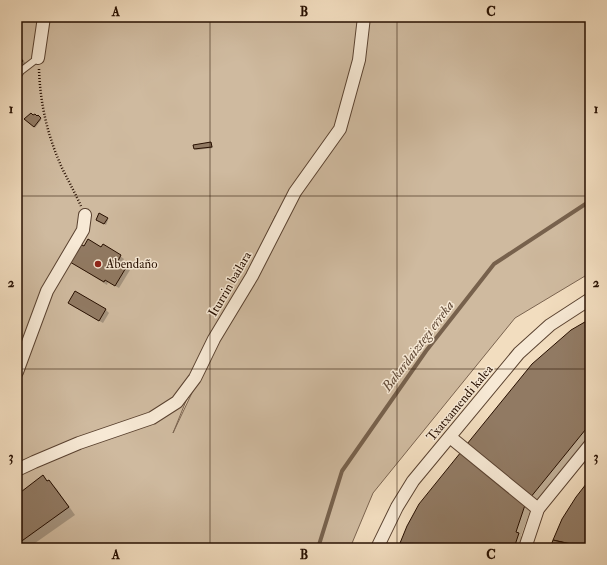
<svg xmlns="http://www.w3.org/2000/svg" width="607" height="565" font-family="'IM FELL Double Pica',serif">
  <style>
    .green { fill: #cfba9f; stroke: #7b6450; fill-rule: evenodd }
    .shadow { fill: #0003 }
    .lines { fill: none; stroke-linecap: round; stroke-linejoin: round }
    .stream { stroke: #77614c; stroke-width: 4 }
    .building { fill: #917a63; stroke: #270f00 }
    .lane-casing { stroke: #5a4230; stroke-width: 8 }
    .street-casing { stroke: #5a4230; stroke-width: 14 }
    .path { stroke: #270f00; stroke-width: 2.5; stroke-dasharray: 1 2; stroke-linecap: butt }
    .lane { stroke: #f7e9d5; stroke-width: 6 }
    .street { stroke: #f7e9d5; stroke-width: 12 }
    .grid { fill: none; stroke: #270f00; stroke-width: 1; stroke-opacity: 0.55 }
    .poi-dot { fill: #8f2418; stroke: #f7e9d5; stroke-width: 1.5 }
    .labels { text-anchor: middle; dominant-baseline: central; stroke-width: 3; stroke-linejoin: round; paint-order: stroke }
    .poi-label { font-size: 13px; fill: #270f00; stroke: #f7e9d5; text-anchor: start }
    .street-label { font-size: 13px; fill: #270f00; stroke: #f7e9d5 }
    .water-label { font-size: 14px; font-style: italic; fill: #634c39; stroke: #f7e9d5 }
    .neatline { fill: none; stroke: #270f00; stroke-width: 1.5 }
    .grid-label { font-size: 13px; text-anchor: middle; font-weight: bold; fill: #270f00 }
  </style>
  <rect width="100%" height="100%" fill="#f2ddbf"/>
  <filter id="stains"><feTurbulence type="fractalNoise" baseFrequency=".005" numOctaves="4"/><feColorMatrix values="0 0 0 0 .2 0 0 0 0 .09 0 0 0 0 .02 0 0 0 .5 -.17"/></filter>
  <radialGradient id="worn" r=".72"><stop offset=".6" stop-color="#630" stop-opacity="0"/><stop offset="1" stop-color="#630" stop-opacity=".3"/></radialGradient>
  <path class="green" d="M17 17H590V273L515 318 373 493 350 548H17ZM276 215 173 433 188 396Z"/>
  <g class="shadow">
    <path d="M17 53 28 66 23 70 17 64Z"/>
    <path d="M38 116 41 120 35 128 26 119Z"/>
    <path d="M211 143 213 148 196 150 194 148Z"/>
    <path d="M107 219 108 220 106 225 98 221Z"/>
    <path d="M84 247 102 248 120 256 124 259 121 264 130 270 119 288 108 282 107 285 71 262Z"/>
    <path d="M75 292 106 310 109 313 103 323 72 306 69 302Z"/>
    <path d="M590 320V435L535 502 493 468Z"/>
    <path d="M43 477 56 488 75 515 28 548H25L17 539V496Z"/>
    <path d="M590 481V548H551L563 519Z"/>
    <path d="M524 506 530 511 521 536 523 538 520 548H399Z"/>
  </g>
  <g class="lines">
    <path class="stream" d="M318 548 342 471 426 351 494 264 590 201"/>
  </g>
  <g class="building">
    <path d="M17 53 23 61 17 66Z"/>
    <path d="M31 113 33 115 35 114 37 116 38 115 41 118 34 127 24 119Z"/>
    <path d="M211 142 212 147 194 149 193 145Z"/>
    <path d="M99 213 108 218 104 224 96 220Z"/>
    <path d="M88 239 101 247 103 244 121 255 118 261 127 266 115 286 105 280 104 282 70 262 80 244 84 246Z"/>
    <path d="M75 291 106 309 99 321 68 303Z"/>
    <path d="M590 319V424L530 498 467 444 532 364 571 330Z"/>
    <path d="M461 452 525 505 516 532 519 533 514 548H398L407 526 419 504Z"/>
    <path d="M43 475 47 481 49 480 69 507 19 543 17 540V495Z"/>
    <path d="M590 479V548L553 540 562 519 576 497Z"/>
    <path d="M553 540 586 548H550Z"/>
  </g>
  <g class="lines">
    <defs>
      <path id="lane" d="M17 77 21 71 38 58"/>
      <g id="street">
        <path d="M38 58 44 17"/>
        <path d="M17 372 47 291 83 230 85 215"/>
        <path d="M450 437 538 509"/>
        <path d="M17 470 34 462 79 443 152 418 177 402 195 378 214 339 252 276 295 192 340 129 359 60 364 17"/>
        <path d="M377 548 397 507 413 481 519 353 550 325 590 299"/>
        <path d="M525 548 538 509 590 445"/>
      </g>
    </defs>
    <use href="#lane" class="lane-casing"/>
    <use href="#street" class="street-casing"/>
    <path class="path" d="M39 69C40 104 48 138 63 170 69 182 75 193 81 206"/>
    <use href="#lane" class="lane"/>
    <use href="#street" class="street"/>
  </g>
  <path class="grid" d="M210 17V548M397 17V548M17 196H590M17 369H590"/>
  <circle class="poi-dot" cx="98" cy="264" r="4"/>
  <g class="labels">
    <g class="poi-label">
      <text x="106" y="264">Abendaño</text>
    </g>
    <g class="street-label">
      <text transform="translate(230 284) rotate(-60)">Iturrin bailara</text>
      <text transform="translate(460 403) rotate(-50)">Txatxamendi kalea</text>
    </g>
    <g class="water-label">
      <text transform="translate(418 346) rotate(-53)">Bakardaiztegi erreka</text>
    </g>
  </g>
  <rect width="607" height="565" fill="none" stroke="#f2ddbf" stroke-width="44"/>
  <rect x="22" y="22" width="563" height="521" class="neatline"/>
  <g class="grid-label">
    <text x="116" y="16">A</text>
    <text x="304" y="16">B</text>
    <text x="491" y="16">C</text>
    <text x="11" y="113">1</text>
    <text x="596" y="113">1</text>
    <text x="11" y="287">2</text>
    <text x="596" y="287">2</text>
    <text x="11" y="461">3</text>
    <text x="596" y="461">3</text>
    <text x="116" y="559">A</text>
    <text x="304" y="559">B</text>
    <text x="491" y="559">C</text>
  </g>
  <rect width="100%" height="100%" filter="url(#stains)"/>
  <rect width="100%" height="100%" fill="url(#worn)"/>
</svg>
